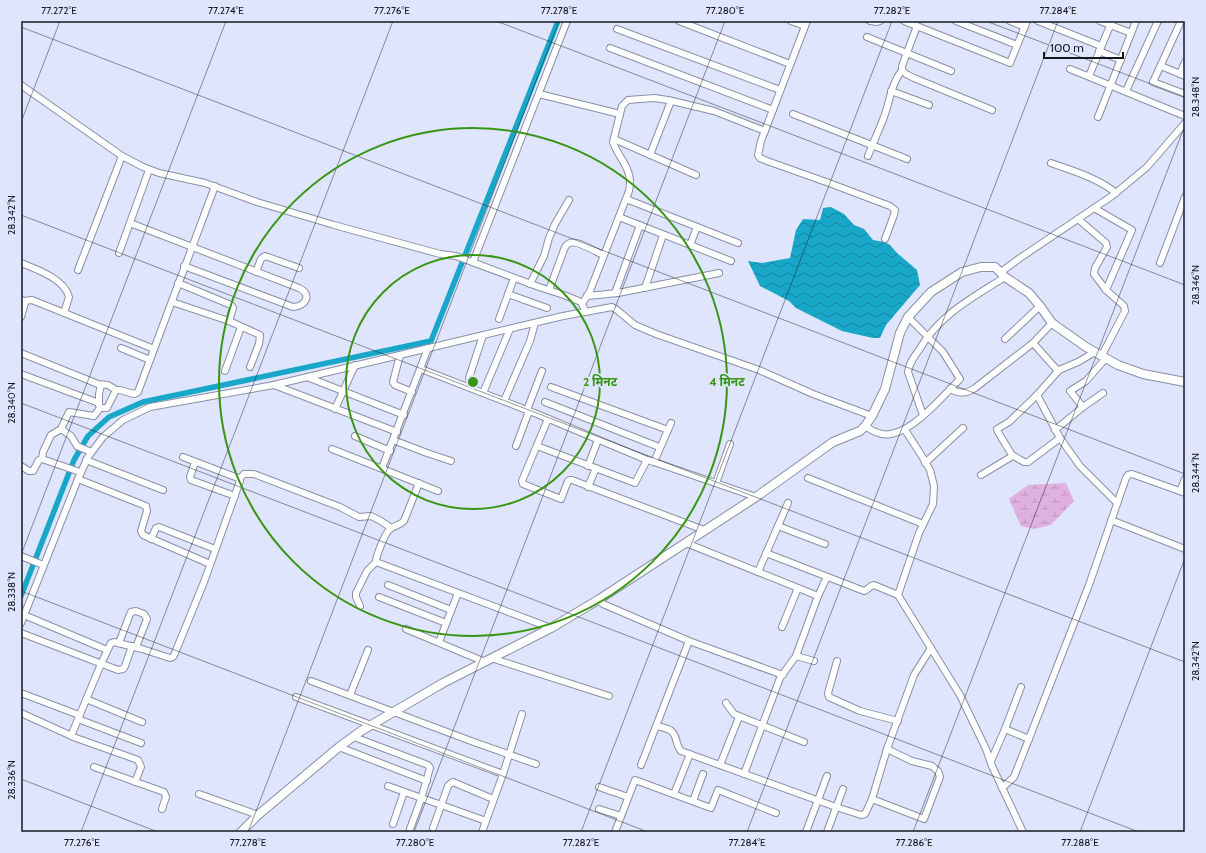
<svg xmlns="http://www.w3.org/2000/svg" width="1206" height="853" font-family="Cabin,'Noto Sans Devanagari',sans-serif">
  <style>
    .wetland { fill: url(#wetland-marsh) }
    .water { fill: url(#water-waves) }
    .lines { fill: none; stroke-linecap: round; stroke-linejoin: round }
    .canal { stroke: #18a7c8; stroke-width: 5.5 }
    .minor-casing { stroke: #898fa5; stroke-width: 8 }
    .tertiary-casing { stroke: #898fa5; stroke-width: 10 }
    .minor { stroke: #fff; stroke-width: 6 }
    .tertiary { stroke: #fff; stroke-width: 8 }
    .ticks { fill: none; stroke: #151820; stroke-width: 1; stroke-opacity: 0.45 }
    .ring { fill: none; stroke: #379513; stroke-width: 2 }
    .centre { fill: #379513; stroke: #dee5fd; stroke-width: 2 }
    .ring-label { font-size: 12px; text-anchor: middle; font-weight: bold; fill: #379513; stroke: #dee5fd; stroke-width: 3.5; stroke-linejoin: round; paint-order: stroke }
    .neatline { fill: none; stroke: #151820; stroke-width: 1.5 }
    .ticks-label { font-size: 10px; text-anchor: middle; fill: #151820 }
  </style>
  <defs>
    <pattern id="wetland-marsh" width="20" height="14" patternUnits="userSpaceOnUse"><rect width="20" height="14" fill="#e0b0e0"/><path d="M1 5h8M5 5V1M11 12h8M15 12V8" fill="none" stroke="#bf97c0"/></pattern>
    <pattern id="water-waves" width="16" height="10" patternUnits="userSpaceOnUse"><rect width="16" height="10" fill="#18a7c8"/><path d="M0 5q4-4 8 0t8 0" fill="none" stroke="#1487a2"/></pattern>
  </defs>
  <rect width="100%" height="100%" fill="#dee5fd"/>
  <path class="wetland" d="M1066 483 1074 501 1051 525 1034 529 1021 526 1009 499 1028 485Z"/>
  <path class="water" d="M831 207 844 214 854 225 864 229 873 240 884 242 890 245 897 253 917 270 920 285 886 325 880 338H873L842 331 796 308 789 301 760 286 748 261 762 263 790 258 796 230 803 219 820 220 823 208Z"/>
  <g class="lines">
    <path class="canal" d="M21 596 74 460 88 436 109 417 143 402 431 341 558 21"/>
    <defs>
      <g id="minor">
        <path d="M679 21 790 64"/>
        <path d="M791 21 805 26"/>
        <path d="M807 21 761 141 758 155 760 158 767 161 829 183 890 206 895 210 894 215 885 239"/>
        <path d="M870 21 877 22 880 21"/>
        <path d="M904 21 1010 63 1027 21"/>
        <path d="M956 21 1017 45"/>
        <path d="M1010 21 1025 27"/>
        <path d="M1038 21 1101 46"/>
        <path d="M1100 21 1131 33"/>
        <path d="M1181 21 1153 82 1185 94"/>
        <path d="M917 26 902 66V70L906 74 914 78 992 110"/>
        <path d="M617 29 780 90"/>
        <path d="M867 37 951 71"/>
        <path d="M610 48 773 110"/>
        <path d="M1099 51 1121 60"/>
        <path d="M1161 66 1185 76"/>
        <path d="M1070 69 1185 116"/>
        <path d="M1180 74 1185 62"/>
        <path d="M1089 76 1112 21"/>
        <path d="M21 85 122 156 143 167 159 173 205 183 257 202 334 225 440 254 456 256 539 287 564 295 581 302 586 312"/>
        <path d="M891 91 929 105"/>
        <path d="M1126 91 1158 21"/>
        <path d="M539 94 620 114"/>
        <path d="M793 114 907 159"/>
        <path d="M1098 117 1136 21"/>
        <path d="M614 139 696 175"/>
        <path d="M650 155 671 101"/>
        <path d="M868 156C873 143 879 130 884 117 890 101 891 84 902 70"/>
        <path d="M1051 163C1073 171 1098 178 1116 193"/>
        <path d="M626 199 738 243"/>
        <path d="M1094 208 1132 230 1106 290"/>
        <path d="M619 217 731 261"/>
        <path d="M1078 219 1106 243 1107 247 1095 268 1094 274 1106 290 1124 306 1125 311 1102 355"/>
        <path d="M130 223 299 288C313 295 305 306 293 307L184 266"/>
        <path d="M690 245 697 227"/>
        <path d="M119 253 149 170"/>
        <path d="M473 262 567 21"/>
        <path d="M21 263C36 269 65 279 69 297L64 313"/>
        <path d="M1160 263 1185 197"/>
        <path d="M78 270 122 156"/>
        <path d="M256 272 261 259 265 256 299 268"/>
        <path d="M1001 272 1020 258 1112 196 1147 167 1185 123"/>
        <path d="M530 284 544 256 549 238 555 224 569 200"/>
        <path d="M645 288 663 235"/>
        <path d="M549 290 565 247C566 246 568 243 570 243 576 240 597 252 603 255"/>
        <path d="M615 293 640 225"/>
        <path d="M508 294 547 308"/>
        <path d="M587 296 618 293 719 273"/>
        <path d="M24 301 32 300 154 349"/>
        <path d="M172 302 229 321 233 308 231 305 178 283"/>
        <path d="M582 304 590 291 629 191C634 169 619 160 613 142L622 106 628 100 654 98 668 100 714 111 765 131"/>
        <path d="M21 317 25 303 21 299"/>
        <path d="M499 319 514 278"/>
        <path d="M229 321 260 335 259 344 250 367"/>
        <path d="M1005 339 1040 306"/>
        <path d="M1033 343 1058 371"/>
        <path d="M121 348 150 360"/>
        <path d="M21 353 98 384 108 385 116 390"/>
        <path d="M400 355 393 382 395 385 412 392"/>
        <path d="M421 369 537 414 647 460 654 462 756 497"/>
        <path d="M225 371 241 327"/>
        <path d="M21 374 99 403"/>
        <path d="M307 377 404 415"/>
        <path d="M274 385 397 432"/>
        <path d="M551 387 668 430"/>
        <path d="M471 388 469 378 483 335"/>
        <path d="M950 389C960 394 966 394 975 388L1033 343 1052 323"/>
        <path d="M483 393 510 329"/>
        <path d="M1037 395 1060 438 1080 466 1117 503"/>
        <path d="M504 401 530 341 535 323"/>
        <path d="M545 402 659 447"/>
        <path d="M99 405V394L101 385"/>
        <path d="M1083 407 1070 391 1086 381 1106 358"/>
        <path d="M335 409 355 365"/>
        <path d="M527 410 542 371"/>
        <path d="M923 415 908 372C909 363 914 357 919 350 939 315 972 298 1005 277"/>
        <path d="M548 419 522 481 523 484 561 499 568 481 570 480H572L704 530"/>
        <path d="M865 426C872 431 882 436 891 434 915 430 943 396 960 379L943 352 908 317"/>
        <path d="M61 429 71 436 77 446 91 452"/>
        <path d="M905 430 920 453 930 470 934 486 933 504 919 533 898 595 960 695 986 749 992 766 1023 832"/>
        <path d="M1055 430 1083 407 1103 393"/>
        <path d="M355 436 390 451"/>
        <path d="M393 440 427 453 451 461"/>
        <path d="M516 446 529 411"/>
        <path d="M537 446 635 483 647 460"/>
        <path d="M332 449 438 491"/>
        <path d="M1012 455 1024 462H1028L1060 438"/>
        <path d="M42 459 43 452 51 435 61 429 69 412 94 416 100 408H107L116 390H120L134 394 138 392 215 186"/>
        <path d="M86 460 163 490"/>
        <path d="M195 462 190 477 191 480 235 496"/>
        <path d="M654 462 671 423"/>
        <path d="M925 463 963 428"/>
        <path d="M21 466 29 471H33L39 460 42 459 80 472"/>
        <path d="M588 466 598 440"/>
        <path d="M382 468 428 348"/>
        <path d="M981 475 1011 457 1012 455 998 432 997 429 1009 422 1037 395 1059 370 1078 362 1095 352"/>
        <path d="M808 478 923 524"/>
        <path d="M78 479 146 506 147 511 141 531 143 535 210 564"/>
        <path d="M239 479 244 474H254L340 507 359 517 371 516 381 521 391 528"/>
        <path d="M419 483 404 521C400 525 394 526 390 529 385 533 376 556 376 562L551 628"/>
        <path d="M716 483 730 444"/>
        <path d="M588 487 596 468"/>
        <path d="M1180 491 1185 479"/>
        <path d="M1111 520 1185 549"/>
        <path d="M778 526 825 544"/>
        <path d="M151 539 156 528 159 527 215 549"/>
        <path d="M686 543 818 596"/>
        <path d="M766 553 864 591C868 590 869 586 874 585L898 595"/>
        <path d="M21 556 43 565"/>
        <path d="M758 572 788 503"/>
        <path d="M388 585 451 610"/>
        <path d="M379 597 446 623"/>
        <path d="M598 600 603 604 689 641 783 675"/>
        <path d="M360 606 356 597V593L367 571 376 562"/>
        <path d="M24 615 107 650"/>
        <path d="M21 623 78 479 88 457 103 437 123 420 150 407 274 385 563 316 612 307 617 310 635 325 656 334 759 370 813 394 872 416"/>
        <path d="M782 627 798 588"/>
        <path d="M406 629 485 662"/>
        <path d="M21 633 118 670 123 669 125 666 132 646"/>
        <path d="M439 642 458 593"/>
        <path d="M119 643 130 614 131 612 136 611 144 614 147 619 136 647"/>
        <path d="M796 656 814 661"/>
        <path d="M491 658 609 696"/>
        <path d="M837 661 828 693 829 697 860 711 898 721"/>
        <path d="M311 681 471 741 536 764"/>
        <path d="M21 693 79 715"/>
        <path d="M350 695 368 650"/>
        <path d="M296 697 503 774 522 714"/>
        <path d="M86 699 142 722"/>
        <path d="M726 703 734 714 804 742"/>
        <path d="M21 713 76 738 138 760 141 767 135 782"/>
        <path d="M78 719 141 743"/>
        <path d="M657 726C661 727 666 728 670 730 678 735 675 745 681 751L836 807 861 815 865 814 872 799 924 819 940 777 938 771 932 766 912 761 887 749"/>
        <path d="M1005 729 1029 739"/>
        <path d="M71 736 101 664 111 643 114 642 142 649 170 658 173 657 175 653 204 582 240 481 238 478 183 457"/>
        <path d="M354 737 428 765 430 768 421 799 410 829"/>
        <path d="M339 747 427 781"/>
        <path d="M991 761 1005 729 1021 687"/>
        <path d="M641 765 689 641"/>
        <path d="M720 765 739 717"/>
        <path d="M94 767 164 792 166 797 162 809"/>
        <path d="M744 774 780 678 796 656 818 596 827 577"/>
        <path d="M388 786 486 821 482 832"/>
        <path d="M599 787 628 797"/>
        <path d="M1002 788 1014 777 1089 585 1126 478 1128 475 1132 474 1185 493"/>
        <path d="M199 794 258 815"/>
        <path d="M674 794 690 754"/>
        <path d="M872 799 887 749 914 675 931 648"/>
        <path d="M693 801 703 774"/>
        <path d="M599 809 621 816"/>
        <path d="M486 821 503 774"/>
        <path d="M393 824 404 792"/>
        <path d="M433 828 448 786 451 783 453 782 493 799"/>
        <path d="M615 832 635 780 711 808 718 790 776 813"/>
        <path d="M806 832 827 776"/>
        <path d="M827 832 843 789"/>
      </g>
      <path id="tertiary" d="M241 832 258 815 339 747 361 731 443 683 551 628 598 600 756 497 833 442 860 431 865 426 872 416 885 389 900 333 908 317 931 292 962 272 981 267H995L1005 277 1029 293 1040 306 1052 323 1086 347 1118 365 1143 374 1185 382"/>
    </defs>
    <use href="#minor" class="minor-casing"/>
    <use href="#tertiary" class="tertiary-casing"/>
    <use href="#minor" class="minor"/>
    <use href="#tertiary" class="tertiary"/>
  </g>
  <path class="ticks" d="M496 21 1185 285M986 21 1185 97M21 27 1185 474M21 122 60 21M21 215 1185 662M21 403 1139 832M21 555 226 21M21 591 648 832M21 779 158 832M81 832 393 21M248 832 559 21M414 832 725 21M581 832 892 21M747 832 1058 21M913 832 1185 125M1080 832 1185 558"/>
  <g class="ring">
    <circle cx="473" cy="382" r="127"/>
    <circle cx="473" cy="382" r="254"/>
  </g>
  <circle cx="473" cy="382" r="6" class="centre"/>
  <g class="ring-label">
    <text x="600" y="386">2 मिनट</text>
    <text x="727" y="386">4 मिनट</text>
  </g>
  <rect width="1206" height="853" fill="none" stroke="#dee5fd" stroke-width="44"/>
  <path d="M1044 52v6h79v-6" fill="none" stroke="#151820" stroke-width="2"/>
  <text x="1050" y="52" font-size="12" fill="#151820" stroke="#dee5fd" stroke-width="3" paint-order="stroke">100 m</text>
  <rect x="22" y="22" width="1162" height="809" class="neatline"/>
  <g class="ticks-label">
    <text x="59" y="14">77.272°E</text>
    <text x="226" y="14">77.274°E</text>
    <text x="392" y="14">77.276°E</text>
    <text x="559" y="14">77.278°E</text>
    <text x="725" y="14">77.280°E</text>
    <text x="892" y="14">77.282°E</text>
    <text x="1058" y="14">77.284°E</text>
    <text transform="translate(1195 97) rotate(-90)" y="4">28.348°N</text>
    <text transform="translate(11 215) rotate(-90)" y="4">28.342°N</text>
    <text transform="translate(1195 285) rotate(-90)" y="4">28.346°N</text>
    <text transform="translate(11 403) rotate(-90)" y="4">28.340°N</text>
    <text transform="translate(1195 473) rotate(-90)" y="4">28.344°N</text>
    <text transform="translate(11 592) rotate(-90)" y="4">28.338°N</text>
    <text transform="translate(1195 661) rotate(-90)" y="4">28.342°N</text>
    <text transform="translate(11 780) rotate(-90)" y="4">28.336°N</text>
    <text x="82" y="846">77.276°E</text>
    <text x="248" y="846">77.278°E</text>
    <text x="415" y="846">77.280°E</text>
    <text x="581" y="846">77.282°E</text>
    <text x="747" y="846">77.284°E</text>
    <text x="914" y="846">77.286°E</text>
    <text x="1080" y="846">77.288°E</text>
  </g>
</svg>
